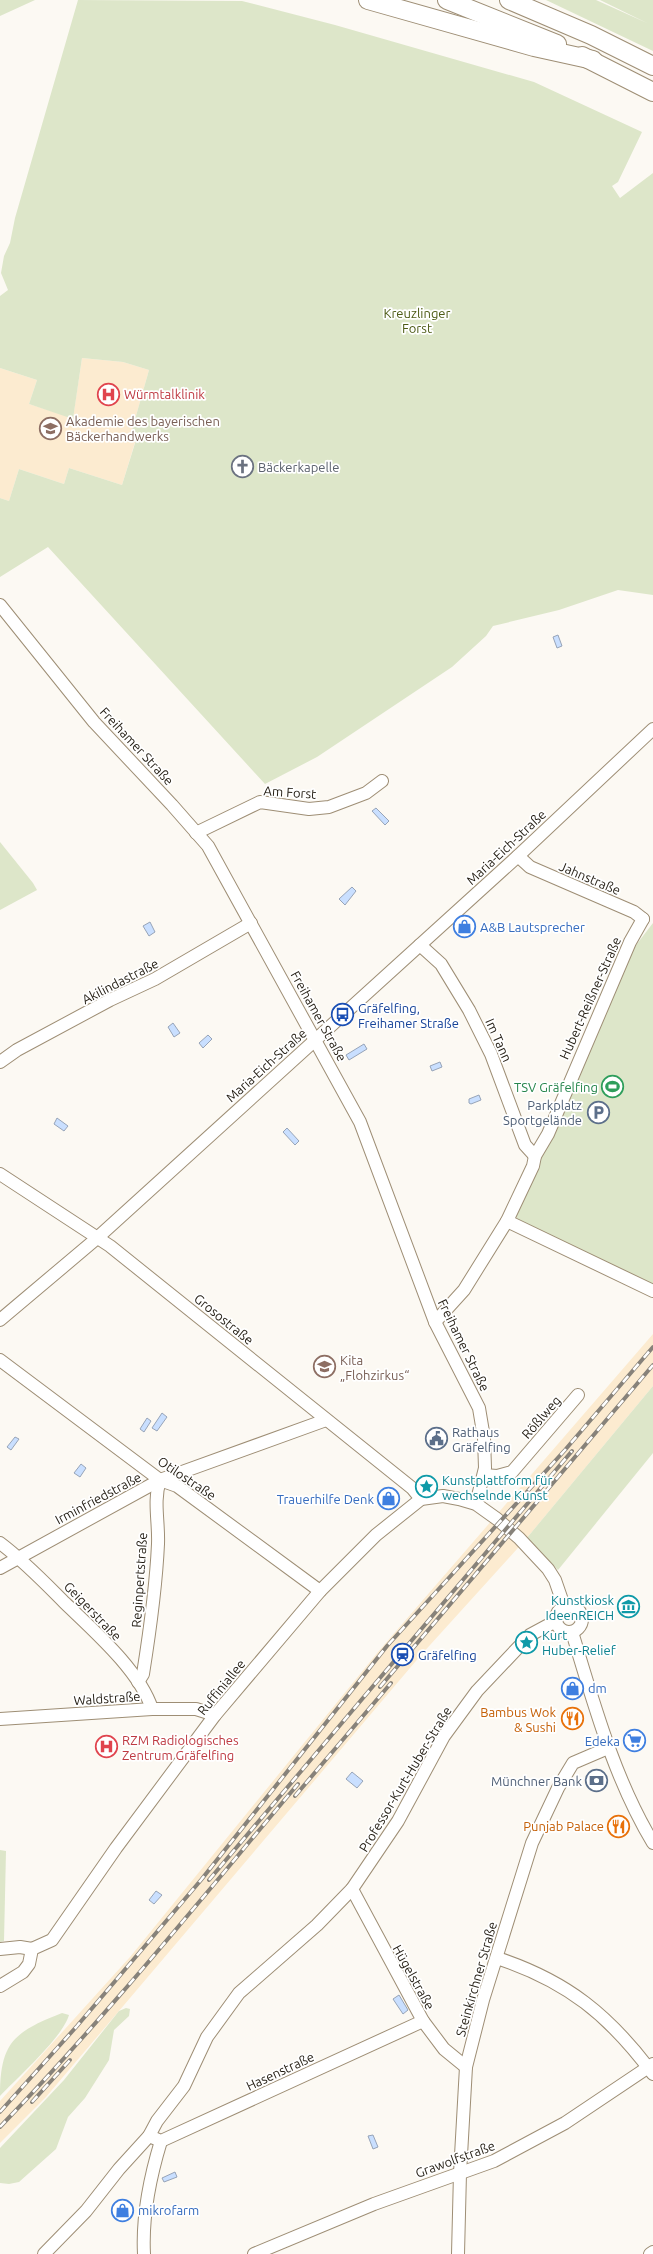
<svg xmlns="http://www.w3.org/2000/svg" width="653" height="2254" font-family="Ubuntu,sans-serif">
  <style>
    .built { fill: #fcebd0 }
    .green { fill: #dde6c9 }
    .water { fill: #c9dfff; stroke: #97a4b8 }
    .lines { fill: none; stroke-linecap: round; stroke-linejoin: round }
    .minor-casing { stroke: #9e8e75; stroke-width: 14 }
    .highway-casing { stroke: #9e8e75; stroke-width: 20 }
    .minor { stroke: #fff; stroke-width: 12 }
    .highway { stroke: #fff; stroke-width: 18 }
    .rail-casing { stroke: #87827a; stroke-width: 4 }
    .rail { stroke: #fff; stroke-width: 2.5; stroke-dasharray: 8; stroke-linecap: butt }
    .labels { text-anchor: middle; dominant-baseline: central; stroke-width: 3.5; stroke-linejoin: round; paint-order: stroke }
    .park-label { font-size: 13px; fill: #4d5b16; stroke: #fff }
    .health-label { font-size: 13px; fill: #be3a42; stroke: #fff; text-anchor: start }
    .education-label { font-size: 13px; fill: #785e54; stroke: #fff; text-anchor: start }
    .worship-label { font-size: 13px; fill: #5b616d; stroke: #fff; text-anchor: start }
    .street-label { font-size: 13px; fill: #221c12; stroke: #fff }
    .shop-label { font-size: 13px; fill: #366cbe; stroke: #fff; text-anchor: start }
    .transit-label { font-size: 13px; fill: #164399; stroke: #fff; text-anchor: start }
    .leisure-label { font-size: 13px; fill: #27864d; stroke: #fff; text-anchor: end }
    .service-label { font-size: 13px; fill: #4e5e75; stroke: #fff; text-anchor: end }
    .culture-label { font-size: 13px; fill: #0d838f; stroke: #fff; text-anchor: start }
    .food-label { font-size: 13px; fill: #c56008; stroke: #fff; text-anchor: end }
  </style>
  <rect width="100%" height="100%" fill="#fcf9f3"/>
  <g class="built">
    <path d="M82 358 123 362 149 370 130 437 136 439 122 485 69 468 64 484 19 469 9 501 0 498V368L37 380 29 404 73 418Z"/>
    <path d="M653 1334V1386L526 1539 421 1655 46 2097 0 2143V2101L130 1957 378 1652Z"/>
  </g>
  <g class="green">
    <path d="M0 0H35L0 16Z"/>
    <path d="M78 0 242 1 335 25 534 82 642 132 618 182 612 186 620 198 653 173V595L618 590 559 610 493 626 486 636 452 667 317 757 265 784 48 547 0 577V498L9 501 19 469 64 484 69 468 122 485 136 440 130 437 149 370 123 362 82 358 73 419 29 404 37 380 0 368V296L8 290 1 273 4 256 10 243 15 218Z"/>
    <path d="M546 0H596L647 23 600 0H653V51Z"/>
    <path d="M0 842 33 883 37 890 0 910Z"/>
    <path d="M653 923V1284L518 1221 516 1216 633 949Z"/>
    <path d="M653 1386V1453L558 1570 526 1539Z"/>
    <path d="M0 1850 6 1851 4 1941 0 1942Z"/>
    <path d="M126 2008 130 2009 129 2016 114 2030 109 2060 85 2098 68 2117 56 2149 19 2182 9 2184 0 2183V2148L64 2080 119 2011Z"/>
    <path d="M62 2013 69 2015C63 2037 17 2078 0 2096 0 2042 14 2032 62 2013Z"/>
  </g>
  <g class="water">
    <path d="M558 635 562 646 557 648 553 637Z"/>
    <path d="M376 808 389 821 385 825 372 811Z"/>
    <path d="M352 887 356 891 345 905 339 899Z"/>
    <path d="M150 922 155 932 149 936 143 926Z"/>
    <path d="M173 1023 180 1033 174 1037 168 1027Z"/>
    <path d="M208 1035 212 1039 203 1048 199 1043Z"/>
    <path d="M364 1044 367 1049 349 1060 346 1055Z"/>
    <path d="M440 1062 442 1067 432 1071 430 1066Z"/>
    <path d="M479 1095 481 1100 471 1104 469 1103V1099Z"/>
    <path d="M57 1118 68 1126 64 1131 54 1124Z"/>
    <path d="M287 1128 299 1141 295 1145 283 1132Z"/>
    <path d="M162 1413 167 1417 157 1431 152 1428Z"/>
    <path d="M147 1418 151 1421 144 1432 140 1429Z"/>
    <path d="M15 1437 19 1439 11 1450 7 1447Z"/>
    <path d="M81 1464 86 1468 80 1477 74 1473Z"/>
    <path d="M352 1772 363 1781 357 1788 346 1779Z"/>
    <path d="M156 1891 162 1895 154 1904 149 1900Z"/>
    <path d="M399 1995 408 2010 403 2014 393 1999Z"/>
    <path d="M373 2135 378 2147 373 2149 368 2136Z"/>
    <path d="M175 2172 177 2177 164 2182 162 2178Z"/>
  </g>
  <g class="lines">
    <defs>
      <g id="minor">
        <path d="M0 605 94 722 172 805 208 846 360 1122 435 1322 479 1408 484 1438 485 1468 476 1504"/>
        <path d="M196 833 260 802 309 809 329 807 366 793 382 781"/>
        <path d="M518 856 530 867 634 912 643 919"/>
        <path d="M420 945 441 964 469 1010 491 1054 525 1145 535 1156"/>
        <path d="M0 1062 17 1050 110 1000 155 979 251 923"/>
        <path d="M0 1174 110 1246 412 1488 421 1499"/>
        <path d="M507 1221 653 1291"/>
        <path d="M0 1320 96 1239 518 856 653 729"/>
        <path d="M435 1322 464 1290 507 1221 533 1166 535 1156 548 1134 630 942 643 919"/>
        <path d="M0 1360 160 1480 177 1486 320 1591"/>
        <path d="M484 1475 497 1476 512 1472 578 1395"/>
        <path d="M0 1543C24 1561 44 1582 65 1603 94 1631 140 1671 152 1709"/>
        <path d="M0 1568 160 1480 326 1420"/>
        <circle cx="569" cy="1619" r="13"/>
        <path d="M572 1632C594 1704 614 1778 653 1843"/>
        <path d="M138 1682 143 1674C150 1630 156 1588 158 1544 159 1522 153 1501 160 1480"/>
        <path d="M0 1719 152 1709H196L215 1715"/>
        <path d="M352 1889 423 2021 444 2049 466 2067"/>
        <path d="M0 1949 20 1947 32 1949"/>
        <path d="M497 1958C567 1981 609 2015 653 2074"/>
        <path d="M0 1986 23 1972 29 1964 32 1949 52 1940 116 1848 215 1715 320 1591 376 1535 421 1499 443 1496 459 1499 476 1504 497 1519 519 1538 548 1569 555 1580 564 1606"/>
        <path d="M149 2136 161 2141 423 2021"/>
        <path d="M44 2254 86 2211 119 2169 149 2136 157 2121 184 2086 207 2037 239 1993 317 1925 352 1889 398 1821 444 1736 477 1691 530 1635 556 1621"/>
        <path d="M144 2254C142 2216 150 2177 161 2141"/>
        <path d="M254 2254 374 2204 494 2161 565 2123 653 2064"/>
        <path d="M458 2254 460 2173 466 2067 483 2000 532 1843 558 1788 573 1763 608 1748"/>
        <path d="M650 2254 653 2252"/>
      </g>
      <g id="highway">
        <path d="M368 0 534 47 593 60"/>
        <path d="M447 0 557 44"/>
        <path d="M509 0 591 35 653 66"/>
        <path d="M582 56 653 92"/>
      </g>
    </defs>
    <use href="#minor" class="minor-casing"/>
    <use href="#highway" class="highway-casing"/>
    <use href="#minor" class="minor"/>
    <use href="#highway" class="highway"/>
    <defs>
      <g id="rail">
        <path d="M380 1687 653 1365"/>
        <path d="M295 1796 391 1683"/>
        <path d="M209 1880 572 1451"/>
        <path d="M32 2102 70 2060"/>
        <path d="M0 2112 77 2026 201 1880 387 1646 565 1450 653 1347"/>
        <path d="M0 2127C105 2018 200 1900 298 1784"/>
      </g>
    </defs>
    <use href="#rail" class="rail-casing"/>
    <use href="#rail" class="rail"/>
  </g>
  <defs>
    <symbol id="hospital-ring" viewBox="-11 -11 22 22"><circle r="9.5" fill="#fff" stroke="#e0444e" stroke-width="1.5"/><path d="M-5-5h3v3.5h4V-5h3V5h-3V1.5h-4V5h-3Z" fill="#e0444e"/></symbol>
    <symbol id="school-ring" viewBox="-11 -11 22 22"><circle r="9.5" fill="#fff" stroke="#8d6e63" stroke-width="1.5"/><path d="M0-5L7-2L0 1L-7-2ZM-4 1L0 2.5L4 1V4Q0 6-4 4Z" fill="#8d6e63"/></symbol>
    <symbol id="church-ring" viewBox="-11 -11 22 22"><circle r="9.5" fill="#fff" stroke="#6b7280" stroke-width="1.5"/><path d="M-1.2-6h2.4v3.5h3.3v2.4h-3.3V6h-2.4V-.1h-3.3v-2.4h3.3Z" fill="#6b7280"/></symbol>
    <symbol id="shop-ring" viewBox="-11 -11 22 22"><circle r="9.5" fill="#fff" stroke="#3f7fe0" stroke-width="1.5"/><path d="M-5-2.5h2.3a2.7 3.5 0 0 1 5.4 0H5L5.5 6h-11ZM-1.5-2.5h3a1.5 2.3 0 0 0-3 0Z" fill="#3f7fe0"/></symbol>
    <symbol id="bus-ring" viewBox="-11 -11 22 22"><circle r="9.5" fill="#fff" stroke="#1a4fb4" stroke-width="1.5"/><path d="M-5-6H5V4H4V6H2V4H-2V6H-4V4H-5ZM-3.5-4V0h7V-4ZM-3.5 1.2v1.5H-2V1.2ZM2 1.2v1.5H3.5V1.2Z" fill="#1a4fb4"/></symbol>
    <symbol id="stadium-ring" viewBox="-11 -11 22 22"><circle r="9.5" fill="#fff" stroke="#2e9e5b" stroke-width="1.5"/><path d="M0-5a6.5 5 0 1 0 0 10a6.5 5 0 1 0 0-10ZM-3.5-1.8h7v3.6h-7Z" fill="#2e9e5b"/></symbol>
    <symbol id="parking-ring" viewBox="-11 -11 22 22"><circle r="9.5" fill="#fff" stroke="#5c6f8a" stroke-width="1.5"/><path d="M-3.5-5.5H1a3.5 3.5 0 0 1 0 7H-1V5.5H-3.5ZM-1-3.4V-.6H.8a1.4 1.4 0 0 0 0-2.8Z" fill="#5c6f8a"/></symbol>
    <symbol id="civic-ring" viewBox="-11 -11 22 22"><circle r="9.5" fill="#fff" stroke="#5c6f8a" stroke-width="1.5"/><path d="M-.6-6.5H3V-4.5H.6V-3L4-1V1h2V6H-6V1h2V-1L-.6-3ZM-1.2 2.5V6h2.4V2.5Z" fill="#5c6f8a"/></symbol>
    <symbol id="sight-ring" viewBox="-11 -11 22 22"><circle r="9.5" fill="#fff" stroke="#0f9aa8" stroke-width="1.5"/><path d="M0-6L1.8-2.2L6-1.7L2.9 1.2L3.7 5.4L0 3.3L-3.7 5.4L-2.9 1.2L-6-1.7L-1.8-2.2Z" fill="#0f9aa8"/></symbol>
    <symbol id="museum-ring" viewBox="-11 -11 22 22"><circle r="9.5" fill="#fff" stroke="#0f9aa8" stroke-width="1.5"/><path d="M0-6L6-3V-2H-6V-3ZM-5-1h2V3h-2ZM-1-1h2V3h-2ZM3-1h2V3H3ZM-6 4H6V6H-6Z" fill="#0f9aa8"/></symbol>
    <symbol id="station-ring" viewBox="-11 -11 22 22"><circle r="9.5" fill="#fff" stroke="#1a4fb4" stroke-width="1.5"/><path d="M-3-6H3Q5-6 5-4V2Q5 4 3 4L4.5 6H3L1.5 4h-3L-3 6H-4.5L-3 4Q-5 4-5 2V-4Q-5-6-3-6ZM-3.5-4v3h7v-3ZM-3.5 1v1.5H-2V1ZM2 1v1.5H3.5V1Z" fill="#1a4fb4"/></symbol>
    <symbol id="restaurant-ring" viewBox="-11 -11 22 22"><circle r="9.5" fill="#fff" stroke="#e8710a" stroke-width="1.5"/><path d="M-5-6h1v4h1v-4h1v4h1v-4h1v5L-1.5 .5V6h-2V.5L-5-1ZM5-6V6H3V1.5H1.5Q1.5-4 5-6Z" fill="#e8710a"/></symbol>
    <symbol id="supermarket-ring" viewBox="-11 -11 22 22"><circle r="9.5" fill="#fff" stroke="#3f7fe0" stroke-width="1.5"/><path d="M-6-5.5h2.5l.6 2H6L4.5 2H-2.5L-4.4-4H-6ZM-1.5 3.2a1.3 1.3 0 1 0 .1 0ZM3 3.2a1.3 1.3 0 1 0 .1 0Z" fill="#3f7fe0"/></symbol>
    <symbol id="bank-ring" viewBox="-11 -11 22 22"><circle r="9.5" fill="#fff" stroke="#5c6f8a" stroke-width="1.5"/><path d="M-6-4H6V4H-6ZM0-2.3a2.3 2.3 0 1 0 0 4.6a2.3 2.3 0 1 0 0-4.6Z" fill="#5c6f8a"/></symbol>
  </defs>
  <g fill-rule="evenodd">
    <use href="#hospital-ring" x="96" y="382" width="25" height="25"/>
    <use href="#school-ring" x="38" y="416" width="25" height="25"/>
    <use href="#church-ring" x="230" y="454" width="25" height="25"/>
    <use href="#shop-ring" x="452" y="914" width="25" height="25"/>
    <use href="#bus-ring" x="330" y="1002" width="25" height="25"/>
    <use href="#stadium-ring" x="600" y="1074" width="25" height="25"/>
    <use href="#parking-ring" x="586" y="1100" width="25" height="25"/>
    <use href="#school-ring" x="312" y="1354" width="25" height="25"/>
    <use href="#civic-ring" x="424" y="1426" width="25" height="25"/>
    <use href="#sight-ring" x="414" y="1474" width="25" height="25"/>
    <use href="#shop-ring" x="376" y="1486" width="25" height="25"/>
    <use href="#museum-ring" x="616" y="1594" width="25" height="25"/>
    <use href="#sight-ring" x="514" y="1630" width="25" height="25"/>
    <use href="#station-ring" x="390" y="1642" width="25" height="25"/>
    <use href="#shop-ring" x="560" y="1676" width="25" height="25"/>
    <use href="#restaurant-ring" x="560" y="1706" width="25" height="25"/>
    <use href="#supermarket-ring" x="622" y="1728" width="25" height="25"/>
    <use href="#hospital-ring" x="94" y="1734" width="25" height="25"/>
    <use href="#bank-ring" x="584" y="1768" width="25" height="25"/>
    <use href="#restaurant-ring" x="606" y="1814" width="25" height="25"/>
    <use href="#shop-ring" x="110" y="2198" width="25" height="25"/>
  </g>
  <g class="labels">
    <g class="park-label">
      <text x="417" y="313">Kreuzlinger<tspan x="417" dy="15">Forst</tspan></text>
    </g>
    <g class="health-label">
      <text x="124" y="394">Würmtalklinik</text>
      <text x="122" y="1740">RZM Radiologisches<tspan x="122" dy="15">Zentrum Gräfelfing</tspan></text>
    </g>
    <g class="education-label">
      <text x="66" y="421">Akademie des bayerischen<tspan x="66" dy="15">Bäckerhandwerks</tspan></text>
      <text x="340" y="1360">Kita<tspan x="340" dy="15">„Flohzirkus“</tspan></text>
    </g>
    <g class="worship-label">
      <text x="258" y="467">Bäckerkapelle</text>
    </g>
    <g class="street-label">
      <text transform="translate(137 746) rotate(47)">Freihamer Straße</text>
      <text transform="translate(290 792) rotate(4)">Am Forst</text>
      <text transform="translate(506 847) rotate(-43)">Maria-Eich-Straße</text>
      <text transform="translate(590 878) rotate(23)">Jahnstraße</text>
      <text transform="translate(120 981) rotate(-27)">Akilindastraße</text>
      <text transform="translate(590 998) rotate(-66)">Hubert-Reißner-Straße</text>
      <text transform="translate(319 1016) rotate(61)">Freihamer Straße</text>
      <text transform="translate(499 1040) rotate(66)">Im Tann</text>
      <text transform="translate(266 1065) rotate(-42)">Maria-Eich-Straße</text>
      <text transform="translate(224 1319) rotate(39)">Grosostraße</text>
      <text transform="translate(464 1345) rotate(64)">Freihamer Straße</text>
      <text transform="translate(541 1417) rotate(-49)">Rößlweg</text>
      <text transform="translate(187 1478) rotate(34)">Otilostraße</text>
      <text transform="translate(98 1498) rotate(-28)">Irminfriedstraße</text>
      <text transform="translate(139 1580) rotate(-86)">Reginpertstraße</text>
      <text transform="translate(93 1611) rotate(46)">Geigerstraße</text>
      <text transform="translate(221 1687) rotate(-51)">Ruffiniallee</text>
      <text transform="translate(107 1698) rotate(-4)">Waldstraße</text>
      <text transform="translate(405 1779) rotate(-59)">Professor-Kurt-Huber-Straße</text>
      <text transform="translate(414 1977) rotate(61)">Hügelstraße</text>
      <text transform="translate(476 1979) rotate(-74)">Steinkirchner Straße</text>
      <text transform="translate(280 2071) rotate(-25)">Hasenstraße</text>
      <text transform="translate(455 2159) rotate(-20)">Grawolfstraße</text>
    </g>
    <g class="shop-label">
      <text x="480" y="927">A&amp;B Lautsprecher</text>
      <text x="374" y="1499" text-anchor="end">Trauerhilfe Denk</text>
      <text x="588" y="1688">dm</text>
      <text x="620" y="1741" text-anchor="end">Edeka</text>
      <text x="138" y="2210">mikrofarm</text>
    </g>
    <g class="transit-label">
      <text x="358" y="1008">Gräfelfing,<tspan x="358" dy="15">Freihamer Straße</tspan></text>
      <text x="418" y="1655">Gräfelfing</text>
    </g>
    <g class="leisure-label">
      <text x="598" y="1087">TSV Gräfelfing</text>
    </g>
    <g class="service-label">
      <text x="582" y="1105">Parkplatz<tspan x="582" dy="15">Sportgelände</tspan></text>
      <text x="452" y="1432" text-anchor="start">Rathaus<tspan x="452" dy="15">Gräfelfing</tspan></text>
      <text x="582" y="1781">Münchner Bank</text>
    </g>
    <g class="culture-label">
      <text x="442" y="1480">Kunstplattform für<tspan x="442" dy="15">wechselnde Kunst</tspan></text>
      <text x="614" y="1600" text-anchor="end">Kunstkiosk<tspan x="614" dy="15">IdeenREICH</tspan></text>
      <text x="542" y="1635">Kurt<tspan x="542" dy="15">Huber-Relief</tspan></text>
    </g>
    <g class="food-label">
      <text x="556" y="1712">Bambus Wok<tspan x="556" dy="15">&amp; Sushi</tspan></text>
      <text x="604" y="1826">Punjab Palace</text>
    </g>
  </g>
</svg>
